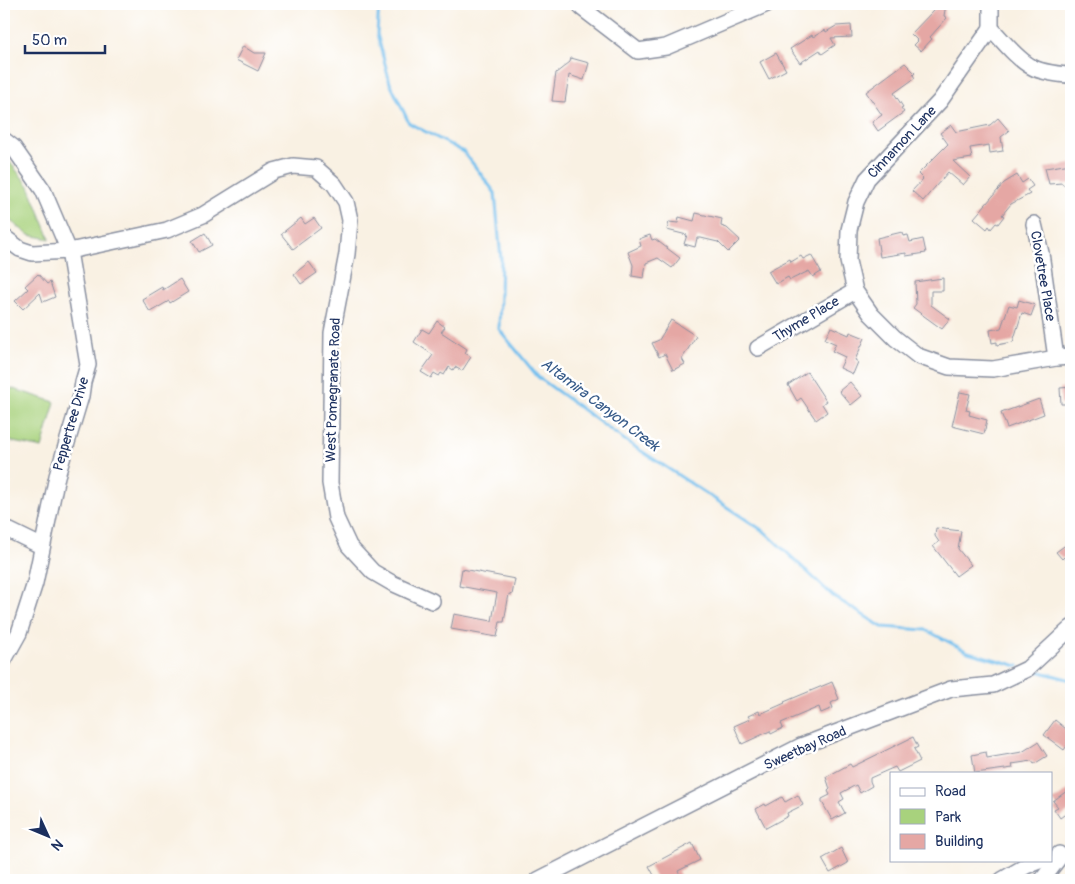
<svg xmlns="http://www.w3.org/2000/svg" width="1075" height="884" font-family="Pangolin,sans-serif">
  <style>
    .green { fill: #a8d27d; stroke: #62806e }
    .lines { fill: none; stroke-linecap: round; stroke-linejoin: round }
    .stream { stroke: #75c0ee; stroke-width: 3 }
    .building { fill: #e5a7a4 }
    .minor-casing { stroke: #8a90a0; stroke-width: 18 }
    .minor { stroke: #fff; stroke-width: 15 }
    .labels { text-anchor: middle; dominant-baseline: central; stroke-width: 5; stroke-linejoin: round; paint-order: stroke }
    .street-label { font-size: 14px; fill: #1b2f5e; stroke: #fff }
    .water-label { font-size: 15px; font-style: italic; fill: #365a89; stroke: #fff }
  </style>
  <rect width="100%" height="100%" fill="#fff"/>
  <filter id="ink" filterUnits="userSpaceOnUse"><feTurbulence type="fractalNoise" baseFrequency=".02" numOctaves="2"/><feDisplacementMap in="SourceGraphic" scale="10" xChannelSelector="R" yChannelSelector="G"/><feConvolveMatrix kernelMatrix="1 2 1 2 8 2 1 2 1" color-interpolation-filters="sRGB"/></filter>
  <filter id="wash" filterUnits="userSpaceOnUse"><feTurbulence type="fractalNoise" baseFrequency=".0096" numOctaves="4" result="noise"/><feDisplacementMap in="SourceGraphic" scale="20" xChannelSelector="R" yChannelSelector="G"/><feGaussianBlur stdDeviation="1.12" result="paint"/><feColorMatrix in="noise" values="0 0 0 0 0 0 0 0 0 0 0 0 0 0 0 0 0 1.4 0 .05"/><feComposite in="paint" operator="in"/></filter>
  <g filter="url(#wash)">
    <rect width="100%" height="100%" fill="#f9f1e3"/>
    <g class="green">
      <path d="M4 155 29 186 50 239 29 235 4 216Z"/>
      <path d="M4 386 55 402 42 448 4 440Z"/>
    </g>
    <g class="lines">
      <g class="stream">
        <path d="M379 4 377 34 390 83 409 123 464 152 495 193 501 259 499 329 538 377 623 439 765 532 833 596 882 627 926 630 968 652 1018 666"/>
        <path d="M1037 671 1071 680"/>
      </g>
    </g>
    <g id="blocks">
      <g class="building">
        <path d="M935 4H946L944 16 947 18 930 37 932 39 921 51 914 45 918 41 911 34 934 10Z"/>
        <path d="M851 25 852 37 831 38 835 45 822 54 820 50 800 63 790 49 812 35 813 37 825 30 826 32 836 26Z"/>
        <path d="M243 46 254 53H266L258 71 236 60Z"/>
        <path d="M776 53 786 70 769 79 760 62Z"/>
        <path d="M571 58 589 63 584 80 569 75 565 102 552 101 556 73 570 62Z"/>
        <path d="M905 63 915 73 913 75 915 78 894 93 903 107 901 108 904 112 878 131 872 122 882 115 866 92Z"/>
        <path d="M998 118 1009 131 1001 137 1003 151 990 153 989 145 970 148 972 158 953 161 970 177 963 185 948 172 923 201 912 191 923 179 918 174 948 144 940 133 951 125 956 132 990 125Z"/>
        <path d="M1071 164V183L1063 185 1062 183 1049 184 1045 168Z"/>
        <path d="M1017 175 1022 183 1028 179 1033 186 1027 190 1030 194 1011 204 1002 215 1004 216 998 224 996 223 991 229 989 226 987 229 974 218 1004 183Z"/>
        <path d="M696 213 722 219 721 226 727 228 740 240 728 252 718 242 701 238H697L695 247 684 244 687 235 667 230 669 222 678 223 679 217 694 221Z"/>
        <path d="M301 218 305 224 314 218 321 228 293 249 281 234Z"/>
        <path d="M902 232 903 236 908 235 910 242 923 239 926 253 906 256V253L880 257 877 238Z"/>
        <path d="M205 233 212 245 199 252 192 241Z"/>
        <path d="M650 235 652 240 655 239 680 258 672 268 658 258 646 263 644 278 632 276 633 265 628 252 641 246 639 239Z"/>
        <path d="M811 255 821 272 813 277 809 271 790 280 788 277 776 284 768 271 790 259 791 262 801 256 803 259Z"/>
        <path d="M309 262 317 273 301 284 294 274Z"/>
        <path d="M38 274 47 284 50 282 55 297 43 302 40 293 23 309 15 301 28 289 25 286Z"/>
        <path d="M943 278V291H931V305L950 319 942 329 913 308 916 304 915 282Z"/>
        <path d="M180 279 188 292 170 303 169 301 150 312 142 299 162 287 163 290Z"/>
        <path d="M1019 300 1035 305 1031 316 1022 313 1013 342 997 345V342L992 343 990 330 1001 328 1009 305 1017 307Z"/>
        <path d="M671 320 696 336 682 359 685 364 673 370 665 354 659 357 652 343 659 340Z"/>
        <path d="M437 321 445 327 441 332 467 349 465 353 471 357 462 371 455 367 453 370 449 367 444 375 441 373 439 376 434 373 431 378 421 372 433 355 414 342 422 329 429 333Z"/>
        <path d="M831 327 849 335 850 332 865 338 855 360 858 362 853 374 840 368 845 357 832 351 836 344 825 339Z"/>
        <path d="M807 372 826 401 822 404 827 412 816 420 801 398 797 401 788 385Z"/>
        <path d="M850 382 862 396 851 405 839 391Z"/>
        <path d="M1071 387V404H1061L1060 388Z"/>
        <path d="M960 392 970 394 966 410 970 411 969 415 987 420 984 434 952 426Z"/>
        <path d="M1039 399 1044 414 1007 428 1001 413Z"/>
        <path d="M936 528 961 531 958 549 971 565 956 576 933 546 939 542 935 536Z"/>
        <path d="M1071 541V566L1064 557 1062 559 1056 552Z"/>
        <path d="M462 569 515 579 512 595 509 594 504 622H500L497 637 451 629 454 614 492 621 497 593 459 586Z"/>
        <path d="M832 682 839 699 831 703 833 708 821 713 819 707 781 723 783 728 771 734 770 731 742 744 734 726 750 719 748 716 759 711 760 714 785 703 784 702Z"/>
        <path d="M1055 720 1071 733V740L1064 750 1044 735Z"/>
        <path d="M913 737 918 747 914 749 920 761 898 772 895 767 870 778V781L872 786 860 793 856 785 841 793 844 799 839 802 845 813 832 820 822 802V799L830 795 828 791 830 789 826 777 850 764 852 767Z"/>
        <path d="M1038 742 1047 756 1034 764 1032 761 1012 764 1013 768 975 773 972 755 986 752 987 758 1022 752Z"/>
        <path d="M1071 788V810L1060 818 1054 809 1058 807 1053 801Z"/>
        <path d="M798 795 803 805 787 813 788 816 766 828 756 809 765 804 766 806 782 797 785 802Z"/>
        <path d="M692 843 700 860 678 871 682 880H661L659 877 656 879 649 866Z"/>
        <path d="M841 848 848 863 830 873 822 859Z"/>
      </g>
    </g>
  </g>
  <g filter="url(#ink)">
    <use href="#blocks" fill-opacity="0" stroke="#8a90a0" stroke-width="1"/>
    <g class="lines">
      <defs>
        <g id="minor">
          <path d="M991 4V28C1003 41 1017 59 1032 67 1040 72 1062 75 1071 75"/>
          <path d="M582 8 638 51 666 47 767 4"/>
          <path d="M991 28 940 101 867 179 856 202 849 230 848 261 855 291 871 314 895 338 918 356 949 367 993 369 1056 358 1071 357"/>
          <path d="M4 140 13 147 43 190 69 251 88 365 83 382 81 396 57 476 35 583 19 633 4 660"/>
          <path d="M1034 224 1041 253 1056 358"/>
          <path d="M4 237 20 249 32 253 69 251 167 230 203 215 274 171 293 166 316 168 334 184 346 202 350 220 347 254 332 333 330 483 336 518 349 546 373 572 392 583 432 601"/>
          <path d="M758 348 855 291"/>
          <path d="M4 528 41 546"/>
          <path d="M538 880 801 746 951 689 993 685 1027 669 1071 628"/>
          <path d="M1002 880 1026 866 1042 860"/>
          <path d="M1042 880 1059 858V854"/>
        </g>
      </defs>
      <use href="#minor" class="minor-casing"/>
      <use href="#minor" class="minor"/>
    </g>
  </g>
  <g class="labels">
    <g class="street-label">
      <text transform="translate(902 142) rotate(-47)">Cinnamon Lane</text>
      <text transform="translate(1043 276) rotate(80)">Clovetree Place</text>
      <text transform="translate(806 319) rotate(-31)">Thyme Place</text>
      <text transform="translate(333 390) rotate(-88)">West Pomegranate Road</text>
      <text transform="translate(71 424) rotate(-74)">Peppertree Drive</text>
      <text transform="translate(805 748) rotate(-24)">Sweetbay Road</text>
    </g>
    <g class="water-label">
      <text transform="translate(600 405) rotate(37)">Altamira Canyon Creek</text>
    </g>
  </g>
  <rect width="1075" height="884" fill="none" stroke="#fff" stroke-width="20"/>
  <rect x="890" y="772" width="162" height="90" fill="#ffffff" stroke="#a4acbf"/>
  <rect x="900" y="788" width="25" height="8" fill="#ffffff" stroke="#a4acbf"/>
  <text x="935" y="796" font-size="15" fill="#1b2f5e">Road</text>
  <rect x="900" y="809" width="25" height="15" fill="#a8d27d" stroke="#a4acbf"/>
  <text x="935" y="822" font-size="15" fill="#1b2f5e">Park</text>
  <rect x="900" y="834" width="25" height="15" fill="#e5a7a4" stroke="#a4acbf"/>
  <text x="935" y="846" font-size="15" fill="#1b2f5e">Building</text>
  <g transform="translate(48 836) rotate(134)" stroke="#ffffff" stroke-width="4" paint-order="stroke">
  <path d="M0-4L9 19L0 12L-9 19Z" fill="#1b2f5e"/>
  <text y="-8" font-size="14" font-weight="bold" text-anchor="middle" fill="#1b2f5e">N</text>
  </g>
  <path d="M25 45v8h80v-8" fill="none" stroke="#1b2f5e" stroke-width="2.5"/>
  <text x="32" y="45" font-size="15" fill="#1b2f5e" stroke="#ffffff" stroke-width="4" paint-order="stroke">50 m</text>
</svg>
